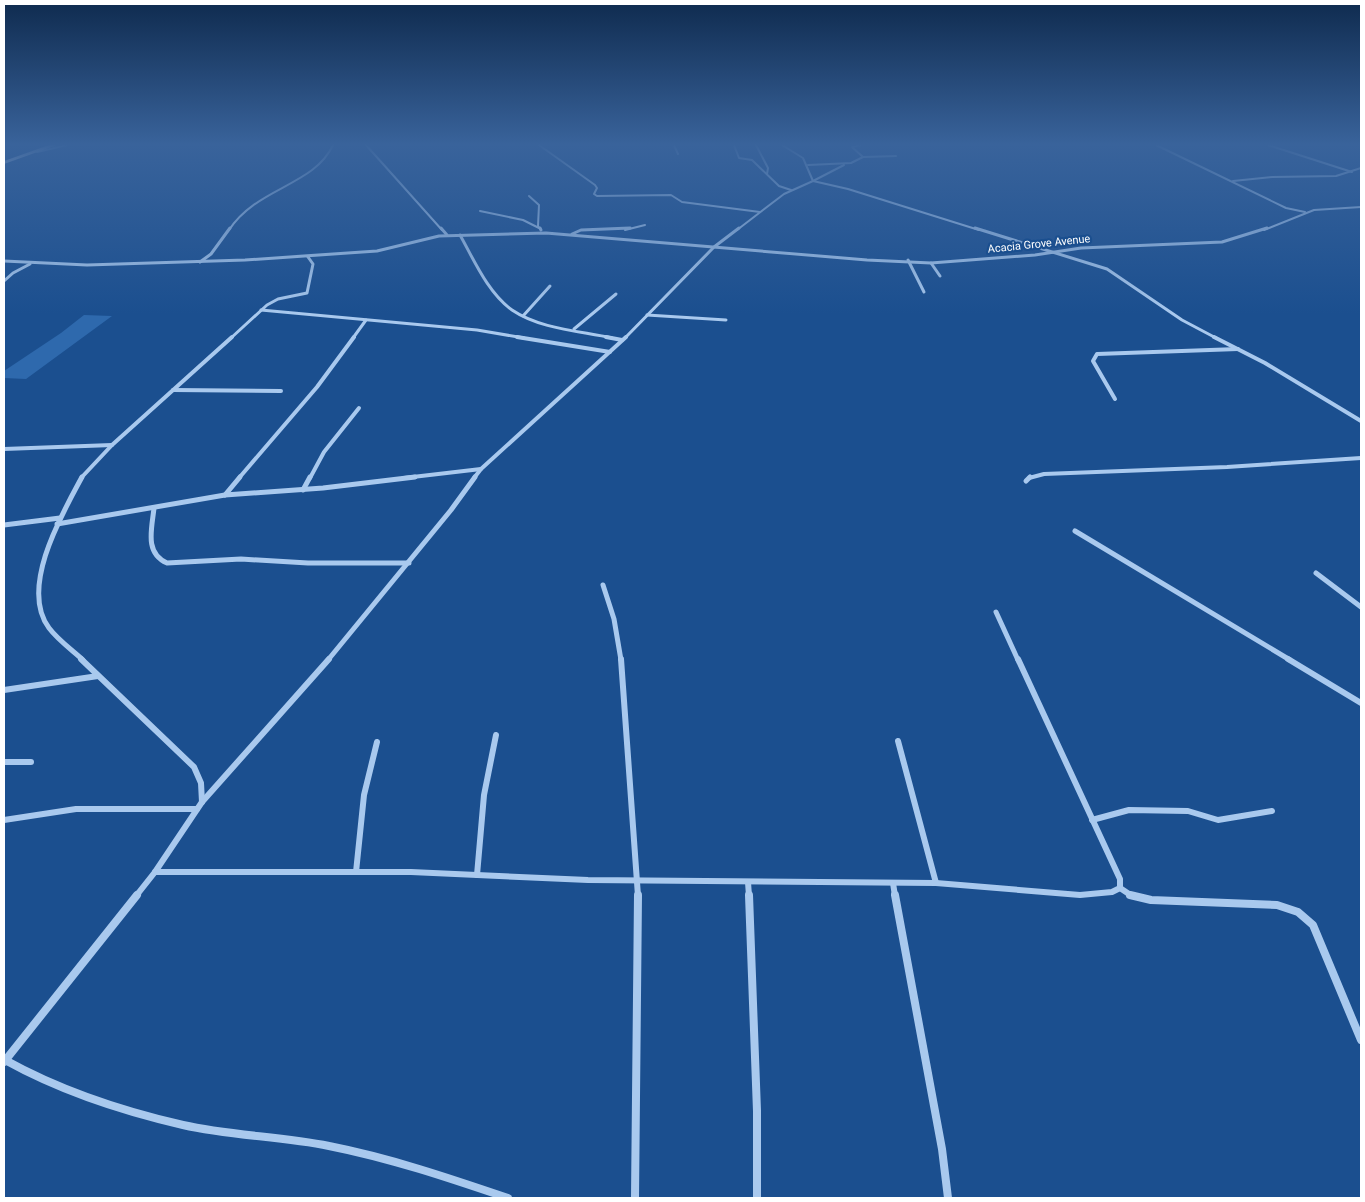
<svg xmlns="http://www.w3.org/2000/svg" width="1365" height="1202" font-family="Roboto,sans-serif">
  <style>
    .green { fill: #2e69ad }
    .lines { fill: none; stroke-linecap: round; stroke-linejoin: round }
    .street-far5 { stroke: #a9c9ee; stroke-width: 2 }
    .street-far4 { stroke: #a9c9ee; stroke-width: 3 }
    .street-far3 { stroke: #a9c9ee; stroke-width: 4 }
    .street-far2 { stroke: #a9c9ee; stroke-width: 5 }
    .street-far1 { stroke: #a9c9ee; stroke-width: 6 }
    .street { stroke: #a9c9ee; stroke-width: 8 }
    .primary { fill: #f0f6ff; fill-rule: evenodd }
    .labels { text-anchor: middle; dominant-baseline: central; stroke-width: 4.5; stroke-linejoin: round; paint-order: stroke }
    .far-street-label { font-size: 11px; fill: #fff; stroke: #1b4f8f }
  </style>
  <rect width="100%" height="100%" fill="#1b4f8f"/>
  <path class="green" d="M84 315 112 316 26 379 4 378V371L61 333Z"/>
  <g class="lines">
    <g class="street-far5">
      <path d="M366 145 442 230"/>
      <path d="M539 145 595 185 597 188 594 194 597 196 671 195 682 202 760 212"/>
      <path d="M674 145 678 154"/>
      <path d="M734 145 739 158 752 160 779 186 791 190"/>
      <path d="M756 145 768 168 767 174"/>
      <path d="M861 145 852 147 863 157"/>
      <path d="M1156 145 1286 208 1305 212"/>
      <path d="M1268 145 1352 172"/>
      <path d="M37 152 67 145"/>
      <path d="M808 165 851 163 863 157 896 156"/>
      <path d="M813 181 848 189 979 230"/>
      <path d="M813 181 844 165"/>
      <path d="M1233 181 1272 177 1336 176 1361 168"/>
      <path d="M529 196 539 205 538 226 541 230"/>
      <path d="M480 211 523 220 539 228"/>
      <path d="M229 230C257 187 314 186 333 145"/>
      <path d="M625 230 645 225"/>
      <path d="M737 230 784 194 813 181 803 158 782 145"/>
      <path d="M1264 230 1314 210 1361 207"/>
    </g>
    <g class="street-far4">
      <path d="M441 228 447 235"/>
      <path d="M540 228 541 230"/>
      <path d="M975 228 1107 269 1182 320 1216 338"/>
      <path d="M572 234 581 230 630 228"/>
      <path d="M460 235C474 260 488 293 512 310 540 329 580 331 612 338"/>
      <path d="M908 260 924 292"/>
      <path d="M4 261 87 265 245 260 377 251 439 236 546 233 867 260 931 263 1035 255 1081 248 1222 242 1267 228"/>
      <path d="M200 262 211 254 230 228"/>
      <path d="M931 263 940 276"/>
      <path d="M4 281 13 273 30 264"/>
      <path d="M261 310 477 330 524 338"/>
      <path d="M647 315 726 320"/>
      <path d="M523 316 550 286"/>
      <path d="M574 329 616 294"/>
      <path d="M231 338 267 305 278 299 307 293 313 264 308 257"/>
      <path d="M353 338 366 320"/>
      <path d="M625 338 714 247 739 228"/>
    </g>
    <g class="street-far3">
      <path d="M517 337 610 352"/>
      <path d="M606 337 622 340"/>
      <path d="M1214 337 1265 363 1361 421"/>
      <path d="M173 390 281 391"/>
      <path d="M1115 399 1093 361 1097 354 1238 349"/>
      <path d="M4 449 112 445"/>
      <path d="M81 478 112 445 232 337"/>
      <path d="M239 478 317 387 354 337"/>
      <path d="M310 478 324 452 359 408"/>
      <path d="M404 478 481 469"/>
      <path d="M474 478 481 469 626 337"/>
      <path d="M1029 478 1044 474 1227 467 1361 458"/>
    </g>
    <g class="street-far2">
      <path d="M82 477C62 514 19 588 49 628 58 640 72 650 83 660"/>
      <path d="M1026 481 1030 477"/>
      <path d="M303 490 310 477"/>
      <path d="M225 495 240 477"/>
      <path d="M154 508C152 528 144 553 167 563L241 559 308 563H409"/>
      <path d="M57 524 225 495 323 488 415 477"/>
      <path d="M4 525 60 518"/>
      <path d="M1075 531 1290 660"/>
      <path d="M1316 573 1361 607"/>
      <path d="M603 585 614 619 621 660"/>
      <path d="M996 612 1018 660"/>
      <path d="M328 660 451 510 475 477"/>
    </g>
    <g class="street-far1">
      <path d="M81 659 194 767 201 783 202 802"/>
      <path d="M621 659 638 896"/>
      <path d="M1288 659 1361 703"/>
      <path d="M4 690 98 676"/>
      <path d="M898 741 936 883"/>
      <path d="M4 762H31"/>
      <path d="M4 820 76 809H197"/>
      <path d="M1092 820 1129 810 1188 811 1218 820 1272 811"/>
      <path d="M155 872H411L588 880 936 883 1080 895 1112 892 1120 888V879L1018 659"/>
      <path d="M356 872 364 795 377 742"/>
      <path d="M477 875 484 795 496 735"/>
      <path d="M748 882 749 896"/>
      <path d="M893 883 895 896"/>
      <path d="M1120 888 1132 896"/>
      <path d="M136 896 155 872 202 802 329 659"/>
    </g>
    <g class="street">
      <path d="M749 895 757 1111V1198"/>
      <path d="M895 895 942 1149 948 1198"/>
      <path d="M1130 895 1151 900 1277 905 1298 912 1313 925 1361 1040"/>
      <path d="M5 1060C59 1090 122 1111 183 1125 231 1136 281 1136 329 1146 390 1158 449 1178 508 1198"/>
      <path d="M4 1062 137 895"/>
      <path d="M635 1198 638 895"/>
    </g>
    <path class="primary" d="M49 145H57L4 164V161Z"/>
  </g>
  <linearGradient id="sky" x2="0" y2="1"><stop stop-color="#0f2b4f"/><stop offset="0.46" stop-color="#39639b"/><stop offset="1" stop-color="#39639b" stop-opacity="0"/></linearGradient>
  <rect width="1365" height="314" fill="url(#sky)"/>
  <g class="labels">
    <g class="far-street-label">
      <text transform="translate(1039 244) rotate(-6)">Acacia Grove Avenue</text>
    </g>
  </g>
  <rect width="1365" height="1202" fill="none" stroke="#ffffff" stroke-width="10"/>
</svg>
